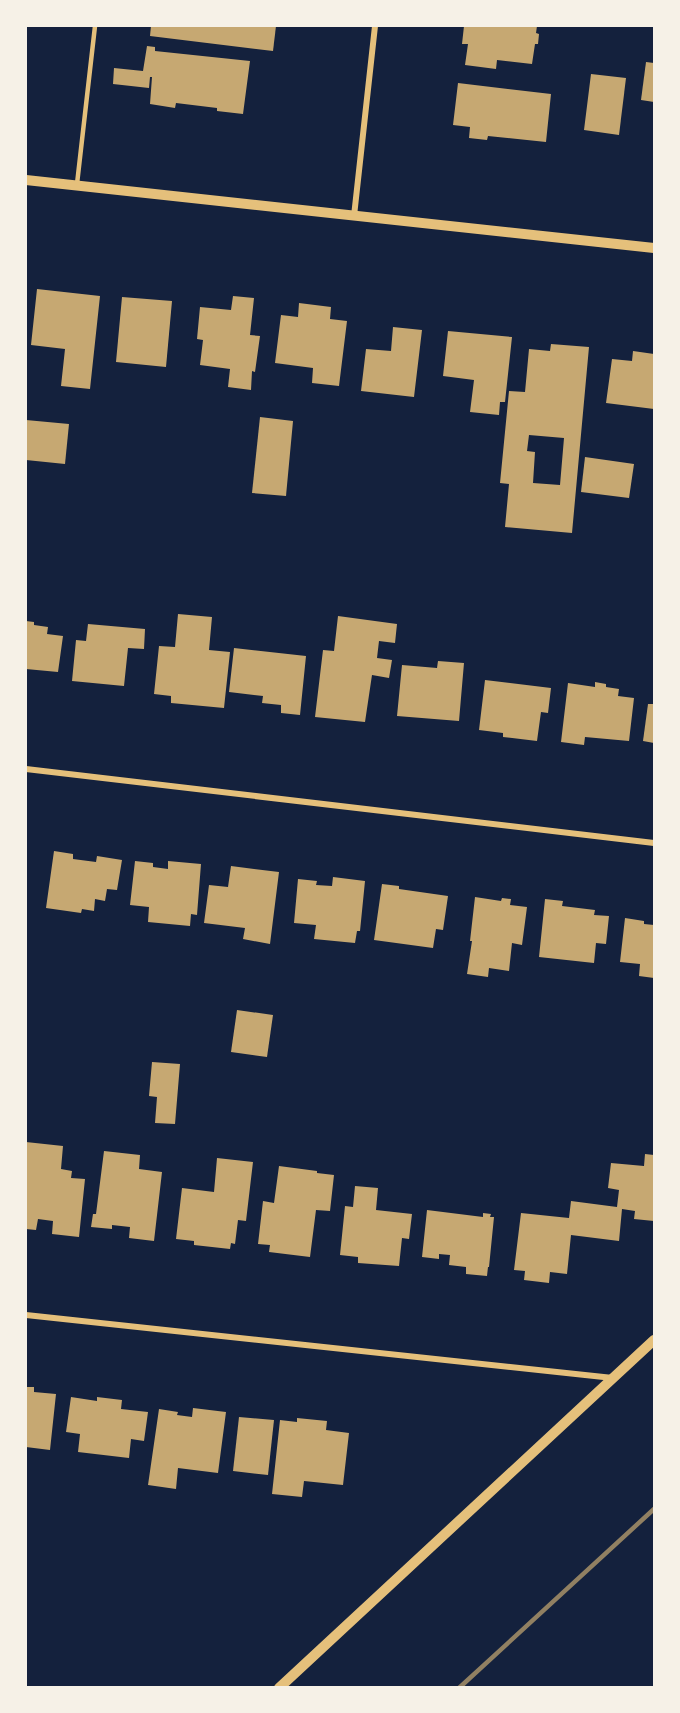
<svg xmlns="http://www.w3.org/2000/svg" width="680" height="1713" font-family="'IBM Plex Sans',sans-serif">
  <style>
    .building { fill: #c6a872; fill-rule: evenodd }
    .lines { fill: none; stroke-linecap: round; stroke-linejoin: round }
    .service { stroke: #e5c07b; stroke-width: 4.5 }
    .minor { stroke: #e5c07b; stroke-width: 6 }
    .tertiary { stroke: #e5c07b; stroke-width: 10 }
    .rail { stroke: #918062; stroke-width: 4.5 }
  </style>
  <rect width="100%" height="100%" fill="#14213d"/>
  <g class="building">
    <path d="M151 26H276L273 51 150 36Z"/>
    <path d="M464 26H537L536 33 539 34 538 44H535L532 64 497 60 496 69 465 65 468 44H462Z"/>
    <path d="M147 46 155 47V51L250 61 243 114 217 111V108L176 103 175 108 150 104 152 77H150L149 88 113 84 114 68 143 71Z"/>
    <path d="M646 62 654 63V102L641 100Z"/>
    <path d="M591 74 626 78 619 135 584 130Z"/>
    <path d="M458 83 551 94 546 142 488 136 487 140 469 138 470 127 453 125Z"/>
    <path d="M37 289 100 296 90 389 61 386 65 349 31 345Z"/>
    <path d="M233 296 254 298 250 335 260 336 255 372 252 371 251 390 228 387 230 369 200 365 203 340 197 339 200 307 231 310Z"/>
    <path d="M122 297 172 301 166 367 116 362Z"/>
    <path d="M299 303 331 307 330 319 347 321 339 386 312 383 313 368 275 363 281 315 298 317Z"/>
    <path d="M393 327 422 330 414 397 361 391 366 349 391 351Z"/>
    <path d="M448 331 512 337 505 402H500L499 415 470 412 474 380 443 376Z"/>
    <path d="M551 344 589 347 572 533 505 527 509 484 500 483 509 391 525 392 529 349 550 351ZM529 435 564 438 560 485 533 483 535 452 527 451Z"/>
    <path d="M633 351 654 354V409L606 403 612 359 632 361Z"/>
    <path d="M260 417 293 421 286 496 252 493Z"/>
    <path d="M26 420 69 424 65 464 26 460Z"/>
    <path d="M585 457 634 464 629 498 581 492Z"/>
    <path d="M178 614 212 617 209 650 230 652 224 708 171 703V696L154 694 159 646 175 647Z"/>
    <path d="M338 616 397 624 395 643 379 641 377 658 392 660 389 678 372 675 365 722 315 717 323 650 334 651Z"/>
    <path d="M26 621 34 622V625L48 627 47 634 63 636 58 672 26 669Z"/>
    <path d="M88 624 145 629 144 649 128 648 124 686 72 681 76 640 86 641Z"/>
    <path d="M234 648 306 656 300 715 281 713V705L262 703 263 696 229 692Z"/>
    <path d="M438 661 464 663 459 721 397 716 402 665 437 668Z"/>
    <path d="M485 680 551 688 548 713 541 712 537 741 503 737V733L479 730Z"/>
    <path d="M595 682 606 684V687L619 689 618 696 634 698 629 741 585 737 584 745 561 742 568 683 595 687Z"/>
    <path d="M648 704H654V743L643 741Z"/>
    <path d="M54 851 73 854V859L96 862 97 856 122 860 117 890 107 889 105 901 95 899 94 911 82 909 81 913 46 908Z"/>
    <path d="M135 861 153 863V867L168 869V861L201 864 197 915 191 914 190 926 148 922 149 907 130 905Z"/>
    <path d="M231 866 279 872 270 944 243 939 245 928 204 923 209 885 228 887Z"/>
    <path d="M333 877 365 881 360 931H357L355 943 314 939 316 925 294 923 298 879 317 881 316 885 332 886Z"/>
    <path d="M382 884 399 886V889L448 896 443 930 436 929 433 948 374 940Z"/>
    <path d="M475 897 501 901 502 898 511 899 510 905 527 907 522 945 512 943 509 971 489 968 488 977 467 974 472 941H470Z"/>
    <path d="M545 899 563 901 562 906 595 910 594 915 609 916 606 944 596 943 594 963 539 957Z"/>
    <path d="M625 918 644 921V924L654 925V978L639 976 640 964 620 962Z"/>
    <path d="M237 1010 273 1015 267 1057 231 1052Z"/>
    <path d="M152 1062 180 1064 175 1124 155 1123 157 1097 149 1096Z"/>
    <path d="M26 1142 63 1146 61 1169 72 1171 71 1178 85 1179 79 1237 52 1234 53 1221 38 1219 36 1230 26 1229Z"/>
    <path d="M104 1151 140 1155 139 1169 162 1172 154 1241 129 1238 130 1227 112 1225V1229L91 1227 93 1214H96Z"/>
    <path d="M645 1154 654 1155V1221L634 1219 635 1211 622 1209 619 1241 571 1235 567 1274 550 1272 549 1283 524 1280 525 1271 514 1270 521 1213 569 1218 571 1201 617 1207 619 1190 608 1188 611 1163 644 1166Z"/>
    <path d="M217 1158 253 1162 246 1221 238 1220 235 1244 231 1243 230 1249 194 1245V1241L176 1239 182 1188 214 1192Z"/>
    <path d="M279 1166 317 1171V1173L334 1175 330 1211 316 1210 310 1257 269 1252 270 1245 258 1244 263 1201 274 1203Z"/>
    <path d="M355 1186 378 1188 376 1210 412 1214 409 1239 402 1238 399 1266 358 1263V1257L340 1255 345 1206 353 1207Z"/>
    <path d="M427 1210 483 1217V1213L491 1214 490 1217H494L489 1267H488L487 1276 466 1274V1267L449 1265 450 1255 439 1254V1259L422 1257Z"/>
    <path d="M26 1387H34V1392L56 1394 50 1450 26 1447Z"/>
    <path d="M71 1397 97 1401V1397L122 1400 121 1409 148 1412 144 1441 131 1439 129 1458 78 1452 80 1434 66 1432Z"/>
    <path d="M193 1408 226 1412 218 1473 178 1468 176 1489 148 1485 159 1409 178 1412 177 1415 192 1417Z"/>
    <path d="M239 1417 274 1420 268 1475 233 1471Z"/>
    <path d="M297 1418 327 1421 326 1430 349 1433 343 1485 304 1481 302 1497 272 1494 280 1420 297 1422Z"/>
  </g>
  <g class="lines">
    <path class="service" d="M77 184 95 26"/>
    <g class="minor">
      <path d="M354 216 375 26"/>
      <path d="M26 769 654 843"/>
      <path d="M26 1315 613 1378"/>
    </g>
    <g class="tertiary">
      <path d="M26 180 654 248"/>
      <path d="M279 1688 654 1340"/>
    </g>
    <path class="rail" d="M459 1688 654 1509"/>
  </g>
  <rect width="680" height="1713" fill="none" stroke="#f6f1e7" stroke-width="54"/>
</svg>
